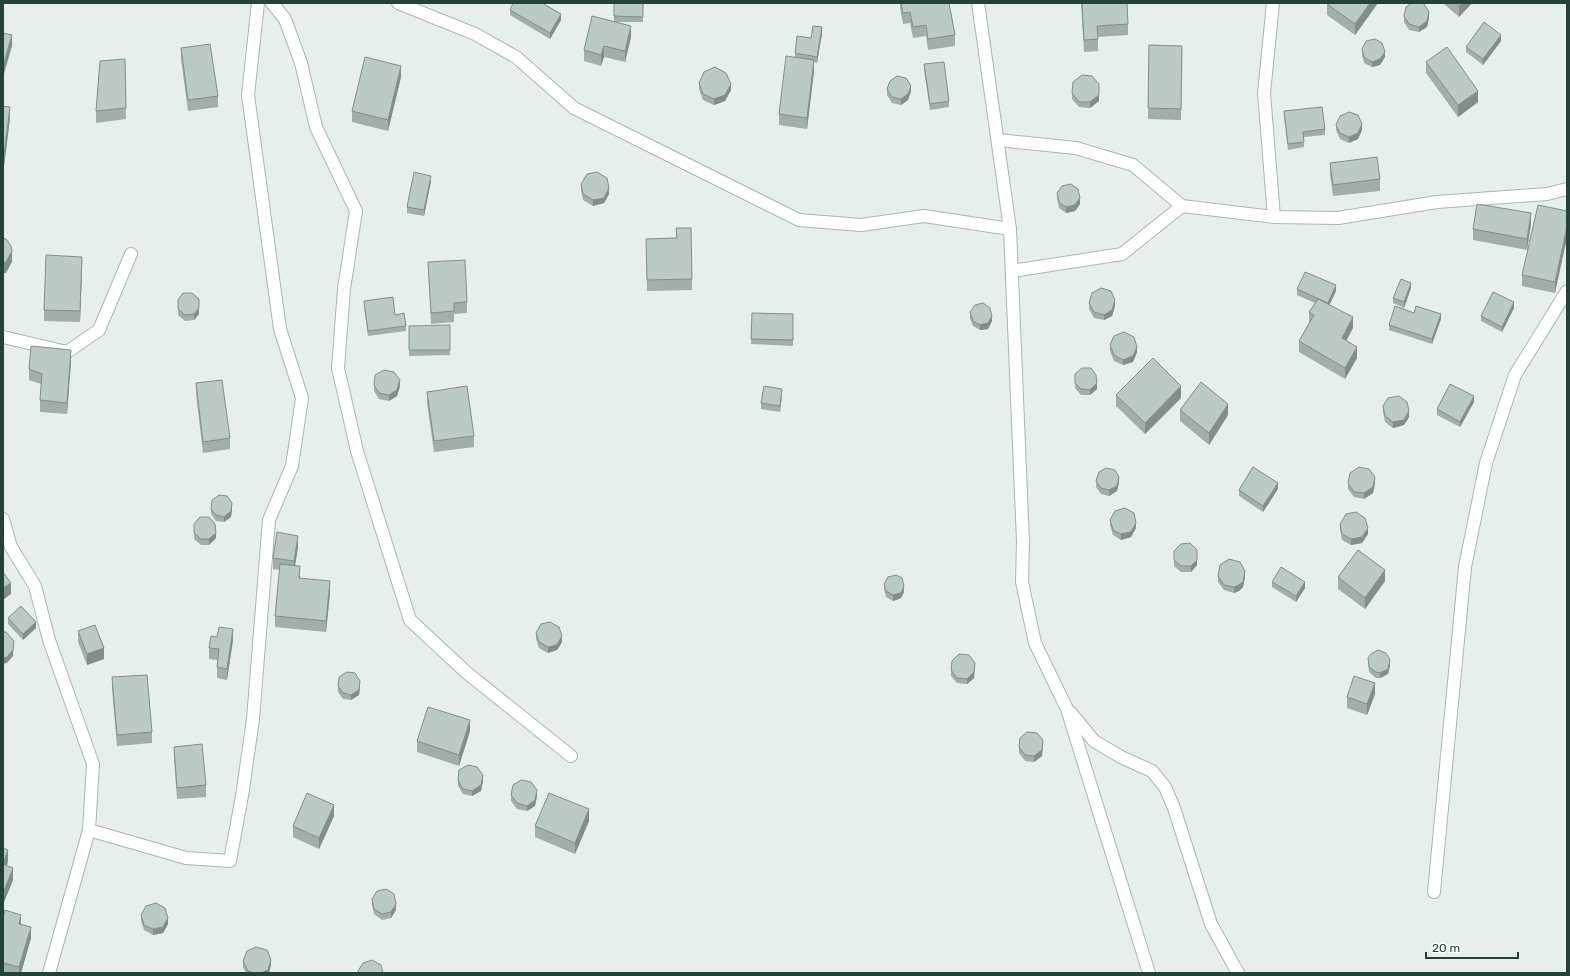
<svg xmlns="http://www.w3.org/2000/svg" width="1570" height="976" font-family="Rubik,sans-serif">
  <style>
    .lines { fill: none; stroke-linecap: round; stroke-linejoin: round }
    .street-casing { stroke: #a8b8b2; stroke-width: 14 }
    .street { stroke: #fff; stroke-width: 12 }
    .wall { fill: #a1aea9 }
    .shaded-wall { fill: #838d89 }
    .building { fill: #bbcac4; stroke: #838d89 }
  </style>
  <rect width="100%" height="100%" fill="#e6efeb"/>
  <g class="lines">
    <defs>
      <g id="street">
        <path d="M272 3 285 19 301 63 316 127 356 211 344 289 338 368 357 451 410 620 467 673 571 756"/>
        <path d="M398 3 475 34 516 57 574 108 799 220 861 225 924 216 1010 229"/>
        <path d="M978 3 1010 229 1023 542 1022 582 1035 643 1067 709 1149 973"/>
        <path d="M1273 3 1264 93 1274 217"/>
        <path d="M998 140 1076 148 1133 165 1182 206 1274 217 1338 218 1437 202 1547 194 1567 189"/>
        <path d="M1012 271 1122 254 1182 206"/>
        <path d="M3 337 67 352 99 330 131 254"/>
        <path d="M3 519 11 547 35 586 49 640 93 764 89 830 49 973"/>
        <path d="M1071 713 1094 741 1121 757 1152 771 1165 787 1174 808 1211 924 1238 973"/>
        <path d="M89 830 186 858 230 861 242 796 253 719 269 520 292 466 302 398 280 329 248 95 258 3"/>
        <path d="M1434 892 1465 567 1486 463 1515 375 1567 291"/>
      </g>
    </defs>
    <use href="#street" class="street-casing"/>
    <use href="#street" class="street"/>
  </g>
  <g class="wall">
    <path d="M643 3V22H616L631 37 625 62 604 57 601 66 584 61V50L614 21V16Z"/>
    <path d="M900 3H949L955 35V46L928 50 926 36 913 38 910 23 903 24 900 8Z"/>
    <path d="M1081 3H1127L1128 24V35L1098 37V51L1084 52Z"/>
    <path d="M1378 3 1355 35 1327 15V4Z"/>
    <path d="M1443 3H1472L1459 17Z"/>
    <path d="M510 10 561 20 550 39 510 15Z"/>
    <path d="M1404 16 1429 18 1427 27 1419 32 1409 30 1404 22Z"/>
    <path d="M822 33 817 63 814 62V71L807 129 779 125V114L795 57V53L811 38Z"/>
    <path d="M1501 41 1483 65 1466 52V47Z"/>
    <path d="M1149 45 1182 46 1181 120 1148 119Z"/>
    <path d="M181 48 218 96V107L188 111 181 59Z"/>
    <path d="M1362 49 1385 57 1380 65 1372 67 1364 63 1362 55Z"/>
    <path d="M125 59 126 119 96 123V111Z"/>
    <path d="M1426 62 1478 102 1458 117 1426 73Z"/>
    <path d="M924 64 949 101V107L930 110 924 70Z"/>
    <path d="M401 77 388 131 352 122V111Z"/>
    <path d="M699 83 731 90 725 101 714 105 703 100 699 89Z"/>
    <path d="M887 89 911 91 908 100 901 105 892 103 887 95Z"/>
    <path d="M1099 90V101L1090 108 1079 107 1072 99V93Z"/>
    <path d="M3 106 10 118 4 166H3Z"/>
    <path d="M1284 111 1325 129V135L1304 137V147L1288 150 1284 117Z"/>
    <path d="M1336 125 1362 130 1358 139 1349 143 1340 139 1336 130Z"/>
    <path d="M1330 163 1380 179V191L1333 196 1330 174Z"/>
    <path d="M431 181 424 216 407 213V207Z"/>
    <path d="M581 184 609 194 604 203 593 206 583 200 581 190Z"/>
    <path d="M1057 193 1080 204 1075 211 1066 213 1059 208 1057 199Z"/>
    <path d="M1567 211 1555 293 1522 286V275Z"/>
    <path d="M1531 224 1527 250 1473 240V229Z"/>
    <path d="M676 228 692 279V290L647 291 646 239 676 238Z"/>
    <path d="M428 262 467 302V313L454 314V322L431 324Z"/>
    <path d="M82 268 80 322 44 321V310Z"/>
    <path d="M1411 288 1404 308 1393 303V298Z"/>
    <path d="M1297 289 1336 291 1329 305 1353 328 1346 340 1357 358 1345 379 1299 352V341L1309 323V312L1315 303 1297 295Z"/>
    <path d="M178 300 199 314 194 320 185 321 178 315Z"/>
    <path d="M364 301 395 315 406 326V331L368 336 364 307Z"/>
    <path d="M1089 303 1115 306 1112 316 1104 320 1094 318 1089 309Z"/>
    <path d="M1514 308 1502 332 1481 321V316Z"/>
    <path d="M970 312 992 321 988 329 980 330 973 326 970 318Z"/>
    <path d="M752 313 793 314V346L751 344Z"/>
    <path d="M1414 313 1441 319 1432 344 1389 330V325Z"/>
    <path d="M409 326 450 350V355L409 356Z"/>
    <path d="M1110 345 1137 352 1133 362 1123 365 1114 361 1110 351Z"/>
    <path d="M71 361 67 414 40 412V400L41 384 29 380V369Z"/>
    <path d="M1075 374 1097 389 1090 395H1081L1075 388Z"/>
    <path d="M196 383 230 438V449L203 453 196 394Z"/>
    <path d="M374 385 400 386 397 396 389 401 379 399 374 391Z"/>
    <path d="M427 392 474 436V447L434 452 427 403Z"/>
    <path d="M782 394 780 412 761 409V403Z"/>
    <path d="M1116 395 1181 398 1145 434 1116 406Z"/>
    <path d="M1474 402 1460 427 1437 415V409Z"/>
    <path d="M1383 406 1409 417 1404 425 1393 428 1385 422 1383 412Z"/>
    <path d="M1180 410 1228 415 1209 445 1180 421Z"/>
    <path d="M1096 481 1119 483 1117 491 1109 496 1101 494 1096 487Z"/>
    <path d="M1348 483H1375L1373 493 1364 499 1354 497 1348 489Z"/>
    <path d="M1278 489 1263 512 1239 496V490Z"/>
    <path d="M211 509H232L231 517 224 522 216 521 211 514Z"/>
    <path d="M1110 520 1136 528 1131 537 1121 540 1113 535 1110 525Z"/>
    <path d="M194 524 216 538 209 545H201L194 539Z"/>
    <path d="M1340 524 1368 534 1362 543 1351 545 1342 540 1340 529Z"/>
    <path d="M298 547 295 565 300 579 330 593 326 632 275 627V616L280 570 273 569V558Z"/>
    <path d="M1174 551 1197 565 1191 572H1181L1174 566Z"/>
    <path d="M1218 576 1245 577 1243 587 1239 591 1234 593 1224 590 1218 582Z"/>
    <path d="M1338 577 1385 581 1365 609 1338 589Z"/>
    <path d="M1272 582 1305 588 1296 602 1272 587Z"/>
    <path d="M884 584 904 592 901 598 893 601 886 597 884 589Z"/>
    <path d="M8 618 36 628 23 640 8 624Z"/>
    <path d="M78 631 104 659 87 665 78 642Z"/>
    <path d="M536 633 562 642 557 650 548 653 539 648 536 639Z"/>
    <path d="M233 640 227 680 217 678V667L218 660 209 659V648Z"/>
    <path d="M1368 658 1390 666 1388 674 1380 678H1376L1369 672Z"/>
    <path d="M975 668 974 678 967 684 957 683 951 676V670Z"/>
    <path d="M112 677 152 732V743L117 746 112 689Z"/>
    <path d="M338 686H360L359 695 351 700 343 699 338 692Z"/>
    <path d="M1375 694 1367 715 1347 708V697Z"/>
    <path d="M470 731 459 766 417 752V741Z"/>
    <path d="M1043 746 1042 756 1034 762 1025 761 1019 753V747Z"/>
    <path d="M174 747 206 785V797L177 799 174 758Z"/>
    <path d="M458 780 483 781 481 791 472 796 463 794 458 786Z"/>
    <path d="M511 795 537 796 535 806 527 811 517 809 511 801Z"/>
    <path d="M334 816 319 849 293 837V826Z"/>
    <path d="M589 821 575 854 535 837V826Z"/>
    <path d="M3 848 8 861 7 866 13 880 4 902H3Z"/>
    <path d="M372 899 396 910 391 918 382 920 374 914 372 905Z"/>
    <path d="M141 915 168 924 163 933 153 935 144 930 141 921Z"/>
    <path d="M3 918 21 924 31 938 21 973H3Z"/>
    <path d="M243 961 271 965 269 973H246L243 967Z"/>
  </g>
  <g class="shaded-wall">
    <path d="M1370 3H1378L1355 35V24Z"/>
    <path d="M1462 3H1472L1459 17V6Z"/>
    <path d="M1429 12V18L1427 27 1419 32V27Z"/>
    <path d="M561 14V20L550 39V33Z"/>
    <path d="M631 26V37L625 62V51Z"/>
    <path d="M822 27V33L817 63V57Z"/>
    <path d="M12 35V46L3 77V66Z"/>
    <path d="M1501 35V41L1483 65V59Z"/>
    <path d="M604 46V57L601 66V55Z"/>
    <path d="M1385 52V57L1380 65 1372 67V62Z"/>
    <path d="M814 60V71L807 129V118Z"/>
    <path d="M401 66V77L388 131V120Z"/>
    <path d="M731 84V90L725 101 714 105V99Z"/>
    <path d="M1099 84V101L1090 108V102Z"/>
    <path d="M911 86V91L908 100 901 105V99Z"/>
    <path d="M1478 91V102L1458 117V105Z"/>
    <path d="M10 107V118L4 166V155Z"/>
    <path d="M1362 124V130L1358 139 1349 143V137Z"/>
    <path d="M431 176V181L424 216V210Z"/>
    <path d="M609 188V194L604 203 593 206V200Z"/>
    <path d="M1080 198V204L1075 211 1066 213V207Z"/>
    <path d="M1531 213V224L1527 250V239Z"/>
    <path d="M1567 227V238L1555 293V282Z"/>
    <path d="M12 251V262L6 273H3V262Z"/>
    <path d="M82 257V268L80 322V311Z"/>
    <path d="M1411 283V288L1404 308V302Z"/>
    <path d="M1336 285V291L1328 308V303Z"/>
    <path d="M1115 300V306L1112 316 1104 320V315Z"/>
    <path d="M1514 302V308L1502 332V327Z"/>
    <path d="M199 308V314L194 320V314Z"/>
    <path d="M1441 314V319L1432 344V339Z"/>
    <path d="M992 316V321L988 329 980 330V325Z"/>
    <path d="M1353 317V328L1342 349V338Z"/>
    <path d="M1137 347V352L1133 362 1123 365V360Z"/>
    <path d="M1357 347V358L1345 379V368Z"/>
    <path d="M71 350V361L67 414V403Z"/>
    <path d="M400 380V386L397 396 389 401V395Z"/>
    <path d="M1097 383V389L1090 395V390Z"/>
    <path d="M1181 386V398L1145 434V423Z"/>
    <path d="M782 389V394L780 412V406Z"/>
    <path d="M1474 396V402L1460 427V422Z"/>
    <path d="M1228 404V415L1209 445V433Z"/>
    <path d="M1409 411V417L1404 425 1393 428V422Z"/>
    <path d="M1119 477V483L1117 491 1109 496V490Z"/>
    <path d="M1375 477V483L1373 493 1364 499V493Z"/>
    <path d="M1278 483V489L1263 512V506Z"/>
    <path d="M232 503V509L231 517 224 522V517Z"/>
    <path d="M1136 523V528L1131 537 1121 540V534Z"/>
    <path d="M1368 528V534L1362 543 1351 545V539Z"/>
    <path d="M216 533V538L209 545V539Z"/>
    <path d="M298 536V547L294 572V561Z"/>
    <path d="M1197 560V565L1191 572V566Z"/>
    <path d="M300 566V577L299 590V578Z"/>
    <path d="M1385 570V581L1365 609V598Z"/>
    <path d="M1245 571V577L1243 587 1239 591 1234 593V587Z"/>
    <path d="M330 581V593L326 632V621Z"/>
    <path d="M1305 582V588L1296 602V596Z"/>
    <path d="M11 583V594L3 600V588Z"/>
    <path d="M904 586V592L901 598 893 601V595Z"/>
    <path d="M36 622V628L23 640V634Z"/>
    <path d="M233 629V640L227 680V669Z"/>
    <path d="M562 636V642L557 650 548 653V647Z"/>
    <path d="M14 641 13 656 7 663 3 664V658Z"/>
    <path d="M104 648V659L87 665V654Z"/>
    <path d="M1390 660V666L1388 674 1380 678V673Z"/>
    <path d="M975 663 974 678 967 684V679Z"/>
    <path d="M360 681V686L359 695 351 700V695Z"/>
    <path d="M1375 683V694L1367 715V704Z"/>
    <path d="M470 720V731L459 766V755Z"/>
    <path d="M1043 740 1042 756 1034 762V756Z"/>
    <path d="M483 775V781L481 791 472 796V791Z"/>
    <path d="M537 790V796L535 806 527 811V806Z"/>
    <path d="M334 805V816L319 849V838Z"/>
    <path d="M589 809V821L575 854V843Z"/>
    <path d="M8 850V861L3 876V864Z"/>
    <path d="M13 868V880L4 902V891Z"/>
    <path d="M396 904V910L391 918V912Z"/>
    <path d="M21 915V926L19 924Z"/>
    <path d="M168 918V924L163 933 153 935V929Z"/>
    <path d="M31 927V938L21 973H19V967Z"/>
    <path d="M271 960V965L269 973H261Z"/>
  </g>
  <g class="building">
    <path d="M513 3H542L561 14 550 33 510 10Z"/>
    <path d="M614 3H643V17L614 16Z"/>
    <path d="M901 3H949L955 35 928 39 926 25 913 27 910 12 903 13Z"/>
    <path d="M1082 3H1127L1128 24 1097 26 1098 39 1084 40Z"/>
    <path d="M1328 3H1370L1355 24 1327 4Z"/>
    <path d="M1412 3H1421L1424 4 1429 12 1427 21 1419 27 1409 24 1404 16 1406 7Z"/>
    <path d="M1456 3H1462L1459 6Z"/>
    <path d="M592 16 631 26 625 51 604 46 601 55 584 50Z"/>
    <path d="M1484 22 1501 35 1483 59 1466 47Z"/>
    <path d="M813 26 822 27 817 57 795 53 797 36 811 38Z"/>
    <path d="M3 33 12 35 3 66Z"/>
    <path d="M1375 39 1382 43 1385 52 1380 59 1372 62 1364 57 1362 49 1366 41Z"/>
    <path d="M210 44 218 96 188 100 181 48Z"/>
    <path d="M1149 45 1182 46 1181 109 1148 108Z"/>
    <path d="M1447 47 1478 91 1458 105 1426 62Z"/>
    <path d="M786 56 814 60 807 118 779 114Z"/>
    <path d="M365 57 401 66 388 120 352 111Z"/>
    <path d="M125 59 126 108 96 111 100 61Z"/>
    <path d="M944 62 949 101 930 104 924 64Z"/>
    <path d="M715 67 726 73 731 84 725 95 714 99 703 94 699 83 704 72Z"/>
    <path d="M1082 75 1092 76 1099 84V95L1090 102H1079L1072 93 1073 82Z"/>
    <path d="M897 76 906 78 911 86 908 94 901 99 892 97 887 89 890 81Z"/>
    <path d="M3 106 10 107 4 155 3 154Z"/>
    <path d="M1322 107 1325 129 1303 132 1304 142 1288 144 1284 111Z"/>
    <path d="M1349 112 1358 115 1362 124 1358 133 1349 137 1340 133 1336 125 1340 116Z"/>
    <path d="M1377 157 1380 179 1333 185 1330 163Z"/>
    <path d="M414 172 431 176 424 210 407 207Z"/>
    <path d="M597 172 607 178 609 188 604 198 593 200 583 194 581 184 587 174Z"/>
    <path d="M1071 184 1078 189 1080 198 1075 205 1066 207 1059 202 1057 193 1062 186Z"/>
    <path d="M1477 204 1531 213 1527 239 1473 229Z"/>
    <path d="M1538 205 1567 211V227L1555 282 1522 275Z"/>
    <path d="M676 228H691L692 279 647 280 646 239 677 238Z"/>
    <path d="M3 238 6 239 11 246 12 251 6 262H3Z"/>
    <path d="M46 255 82 257 80 311 44 310Z"/>
    <path d="M465 260 467 302 454 303V311L431 313 428 262Z"/>
    <path d="M1305 272 1336 285 1328 303 1297 289Z"/>
    <path d="M1401 279 1411 283 1404 302 1393 298Z"/>
    <path d="M1101 288 1111 291 1115 300 1112 310 1104 315 1094 312 1089 303 1092 293Z"/>
    <path d="M1493 292 1514 302 1502 327 1481 316Z"/>
    <path d="M183 293H192L199 299V308L194 314 185 315 178 309V300Z"/>
    <path d="M393 297 395 315 404 313 406 326 368 331 364 301Z"/>
    <path d="M1318 299 1353 317 1342 338 1357 347 1345 368 1299 341 1314 315 1309 312Z"/>
    <path d="M983 303 990 308 992 316 988 323 980 325 973 321 970 312 975 305Z"/>
    <path d="M1395 306 1414 313 1416 306 1441 314 1432 339 1389 325Z"/>
    <path d="M752 313 793 314V340L751 339Z"/>
    <path d="M450 325V350H409V326Z"/>
    <path d="M1124 332 1134 337 1137 347 1133 356 1123 360 1114 355 1110 345 1114 336Z"/>
    <path d="M31 346 71 350 67 403 40 400 42 374 29 369Z"/>
    <path d="M1153 358 1181 386 1145 423 1116 395Z"/>
    <path d="M1082 368H1091L1096 375 1097 383 1090 390 1081 389 1075 383V374Z"/>
    <path d="M384 370 394 372 400 380 397 390 389 395 379 393 374 385 375 375Z"/>
    <path d="M222 380 230 438 203 442 196 383Z"/>
    <path d="M1201 382 1228 404 1209 433 1180 410Z"/>
    <path d="M1450 384 1474 396 1460 422 1437 409Z"/>
    <path d="M467 386 474 436 434 441 427 392Z"/>
    <path d="M764 386 782 389 780 406 761 403Z"/>
    <path d="M1399 396 1407 402 1409 411 1404 420 1393 422 1385 416 1383 406 1388 398Z"/>
    <path d="M1253 467 1278 483 1263 506 1239 490Z"/>
    <path d="M1359 467 1369 469 1375 477 1373 487 1364 493 1354 492 1348 483 1350 473Z"/>
    <path d="M1106 468 1115 470 1119 477 1117 486 1109 490 1101 488 1096 481 1099 472Z"/>
    <path d="M219 495 227 496 232 503 231 511 224 517 216 515 211 509 212 500Z"/>
    <path d="M1125 508 1134 513 1136 523 1131 532 1121 534 1113 530 1110 520 1115 511Z"/>
    <path d="M1356 512 1365 518 1368 528 1362 537 1351 539 1342 534 1340 524 1346 514Z"/>
    <path d="M200 517H209L215 524 216 533 209 539H201L194 533V524Z"/>
    <path d="M277 532 298 536 294 561 273 558Z"/>
    <path d="M1190 543 1197 550V560L1191 566H1181L1174 560V551L1181 544Z"/>
    <path d="M1358 550 1385 570 1365 598 1338 577Z"/>
    <path d="M1229 559 1240 562 1245 571 1243 582 1239 585 1234 587 1224 585 1218 576 1220 565Z"/>
    <path d="M280 564 300 566 299 578 330 581 326 621 275 616Z"/>
    <path d="M1281 567 1305 582 1296 596 1272 582Z"/>
    <path d="M3 572 11 583 3 588Z"/>
    <path d="M896 575 902 578 904 586 901 593 893 595 886 591 884 584 888 577Z"/>
    <path d="M21 606 36 622 23 634 8 618Z"/>
    <path d="M550 622 559 627 562 636 557 645 548 647 539 642 536 633 541 624Z"/>
    <path d="M95 625 104 648 87 654 78 631Z"/>
    <path d="M219 627 233 629 227 669 217 667 219 649 209 648 211 636 217 637Z"/>
    <path d="M3 632H6L14 641 13 650 7 657 3 658Z"/>
    <path d="M1378 650 1386 653 1390 660 1388 669 1380 673 1376 672 1369 667 1368 658 1371 654Z"/>
    <path d="M959 654 969 655 975 663 974 672 967 679 957 678 951 670 952 661Z"/>
    <path d="M347 672 355 673 360 681 359 690 351 695 343 693 338 686 339 677Z"/>
    <path d="M147 675 152 732 117 735 112 677Z"/>
    <path d="M1354 676 1375 683 1367 704 1347 697Z"/>
    <path d="M428 707 470 720 459 755 417 741Z"/>
    <path d="M1027 732 1037 733 1043 740 1042 750 1034 756 1025 755 1019 747 1020 738Z"/>
    <path d="M202 744 206 785 177 788 174 747Z"/>
    <path d="M468 765 477 767 483 775 481 785 472 791 463 789 458 780 459 770Z"/>
    <path d="M521 780 531 782 537 790 535 800 527 806 517 803 511 795 513 785Z"/>
    <path d="M307 793 334 805 319 838 293 826Z"/>
    <path d="M549 793 589 809 575 843 535 826Z"/>
    <path d="M3 848 8 850 3 864Z"/>
    <path d="M3 864 13 868 4 891H3Z"/>
    <path d="M386 889 394 894 396 904 391 912 382 914 374 909 372 899 377 891Z"/>
    <path d="M156 903 165 908 168 918 163 927 153 929 144 925 141 915 146 906Z"/>
    <path d="M5 910 21 915 19 924 31 927 19 967 3 963V918Z"/>
    <path d="M256 947 267 950 271 960 268 970 261 973H254L248 971 243 961 247 951Z"/>
    <path d="M372 960 381 965 383 973H359L358 971 363 963Z"/>
  </g>
  <rect width="1570" height="976" fill="none" stroke="#24423a" stroke-width="8"/>
  <path d="M1426 952v6h92v-6" fill="none" stroke="#24423a" stroke-width="2"/>
  <text x="1432" y="952" font-size="12" fill="#24423a" stroke="#f7fbf9" stroke-width="3" paint-order="stroke">20 m</text>
</svg>
